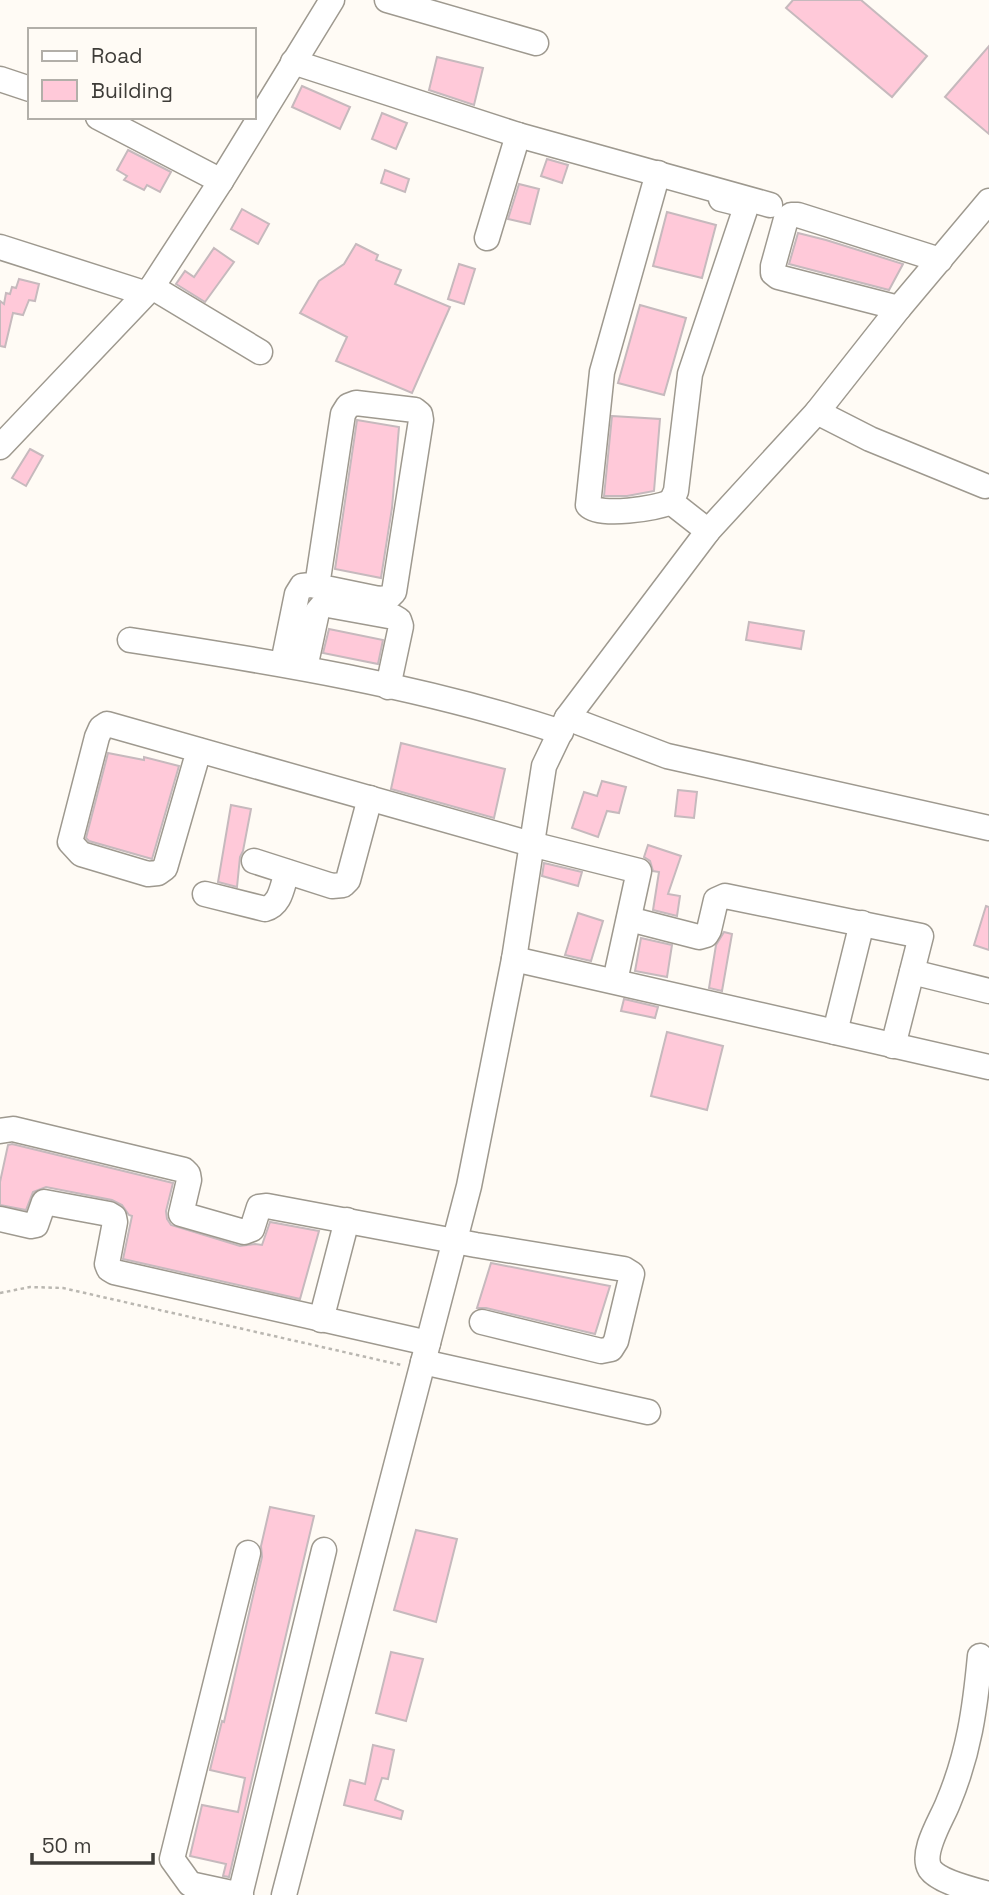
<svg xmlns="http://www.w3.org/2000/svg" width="989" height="1895" font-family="'Space Grotesk',sans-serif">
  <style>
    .building { fill: #ffc9d9; stroke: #c6b9bd; stroke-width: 2 }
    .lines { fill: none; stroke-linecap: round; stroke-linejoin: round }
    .minor-casing { stroke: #9e998f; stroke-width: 27 }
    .path { stroke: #bab7b1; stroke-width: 2.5; stroke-dasharray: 3.5 3.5; stroke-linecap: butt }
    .minor { stroke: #fff; stroke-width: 24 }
  </style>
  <rect width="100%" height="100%" fill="#fffbf5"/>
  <g class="building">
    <path d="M793 0H861L927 56 892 97 786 8Z"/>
    <path d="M989 46V134L945 97Z"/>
    <path d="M437 57 483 68 474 105 429 90Z"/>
    <path d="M302 86 350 107 340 129 292 107Z"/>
    <path d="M382 113 407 123 396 149 372 139Z"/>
    <path d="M128 150 171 172 160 192 147 185 144 190 124 180 127 176 117 170Z"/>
    <path d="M547 159 568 165 562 183 541 176Z"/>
    <path d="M385 170 409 179 405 192 381 183Z"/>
    <path d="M519 184 539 189 530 224 508 219Z"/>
    <path d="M242 209 269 224 258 244 231 229Z"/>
    <path d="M667 212 716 225 702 278 653 266Z"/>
    <path d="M798 233 826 240 903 264 889 290 789 264Z"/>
    <path d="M356 244 378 255 376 260 401 270 395 284 450 307 412 393 336 361 347 337 300 313 319 281 344 264Z"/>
    <path d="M214 248 234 262 205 302 176 284 185 271 194 277Z"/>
    <path d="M459 264 475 269 464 304 448 299Z"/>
    <path d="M19 279 39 284 35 301 29 300 23 315 13 313 5 347 0 346V301L4 304 6 293 10 294 12 287 16 288Z"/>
    <path d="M640 305 686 318 664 395 618 383Z"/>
    <path d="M612 416 660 419 654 491 627 496H604Z"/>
    <path d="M357 420 399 427 392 508 381 578 335 569Z"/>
    <path d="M30 449 43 456 26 486 12 478Z"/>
    <path d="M749 622 804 631 801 649 746 640Z"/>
    <path d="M329 629 383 640 378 664 323 653Z"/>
    <path d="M401 743 505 769 494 818 391 789Z"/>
    <path d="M108 753 144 760V757L179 766 152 859 89 841 86 838Z"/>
    <path d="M602 781 626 787 619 813 607 811 598 837 572 828 584 792 597 796Z"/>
    <path d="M678 790 697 792 694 818 675 816Z"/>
    <path d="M231 805 251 809 243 851 240 857 237 887 218 882Z"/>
    <path d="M648 845 681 856 668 894 680 896 677 916 653 910 659 872 653 871 650 861 644 857Z"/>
    <path d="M544 863 582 872 578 886 542 876Z"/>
    <path d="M986 906 989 907V950L974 945Z"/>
    <path d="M578 913 603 921 591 961 565 955Z"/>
    <path d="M724 932 732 934 722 991 709 988 716 945Z"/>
    <path d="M641 938 672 945 667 977 635 971Z"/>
    <path d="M624 999 658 1007 655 1018 621 1011Z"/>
    <path d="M667 1032 723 1046 707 1110 651 1096Z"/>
    <path d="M12 1144 173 1183 166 1211 167 1219 171 1225 240 1246 255 1244 262 1245 270 1222 319 1231 300 1299 123 1259 132 1216 129 1215 122 1205 112 1200 46 1187 33 1192 26 1210 0 1205V1182L8 1145Z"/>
    <path d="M491 1263 610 1286 595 1334 486 1308H477Z"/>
    <path d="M270 1507 314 1516 229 1877 223 1876 226 1864 190 1856 202 1805 238 1812 245 1778 210 1770 222 1721 224 1722 262 1557 261 1546Z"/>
    <path d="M416 1530 457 1539 436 1622 394 1610Z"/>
    <path d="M391 1652 423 1659 406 1721 376 1713Z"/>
    <path d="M373 1745 394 1750 388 1779 382 1778 375 1800 403 1811 401 1819 344 1805 350 1780 365 1784Z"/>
  </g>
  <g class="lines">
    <defs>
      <g id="minor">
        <path d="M387 0 536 43"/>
        <path d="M293 62 518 135 770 205"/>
        <path d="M0 79 30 89"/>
        <path d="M98 117 221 181"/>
        <path d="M658 173 602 372 588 505C600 518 656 508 671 502"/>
        <path d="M487 238 518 135"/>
        <path d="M0 247 144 293"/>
        <path d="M152 287 260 352"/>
        <path d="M899 308 778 277 773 273V266L786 219 791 215H798L940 260"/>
        <path d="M817 412 870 439 985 486"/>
        <path d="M0 447 152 287 221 181 332 0"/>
        <path d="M708 531 671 502 676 491 690 374 745 210 741 204 721 199"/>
        <path d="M130 640C275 662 421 686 561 732"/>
        <path d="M283 663 297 594 302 586 311 585 379 599 388 598 394 592 421 420 420 414 415 410 356 403 348 406 343 414 317 586"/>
        <path d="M305 668 317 612 322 606 328 605 394 617 399 620 401 626 388 687"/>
        <path d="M567 718 667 756 989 828"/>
        <path d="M199 750 165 868 158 873 148 874 81 854 70 842 97 737 101 728 107 724 531 844 639 871 615 981"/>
        <path d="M254 861 332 886 343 885 348 880 370 798"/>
        <path d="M205 894 265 909C281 905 282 886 287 872"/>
        <path d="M629 919 699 937 706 935 709 930 716 900 725 896 921 936 893 1046"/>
        <path d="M514 959 989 1067"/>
        <path d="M912 972 989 991"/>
        <path d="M835 1032 862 923"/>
        <path d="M0 1131 13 1129 184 1170 188 1174 189 1180 181 1214 244 1232 252 1229 259 1207 267 1206 476 1245 624 1269 632 1274 616 1341 611 1349 601 1351 482 1322"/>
        <path d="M0 1219 31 1226 36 1225 44 1202 109 1214 114 1217 115 1222 107 1264 109 1269 114 1272 428 1343"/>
        <path d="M321 1320 347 1220"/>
        <path d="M423 1362 648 1412"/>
        <path d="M980 1656C975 1709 969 1753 948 1803 942 1819 920 1852 930 1869 939 1882 974 1890 989 1894"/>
        <path d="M240 1895 324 1550"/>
        <path d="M241 1895 190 1884 172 1859 248 1553"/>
        <path d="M284 1895 469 1186 514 959 544 766 567 718 708 531 817 412 899 308 989 201"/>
      </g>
    </defs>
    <use href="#minor" class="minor-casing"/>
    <path class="path" d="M0 1293 30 1287 63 1288 401 1365"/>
    <use href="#minor" class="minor"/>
  </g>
  <rect x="28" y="28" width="228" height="91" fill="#fffbf5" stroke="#b2afa9" stroke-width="2"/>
  <rect x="42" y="51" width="35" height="10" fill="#ffffff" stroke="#b2afa9" stroke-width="2"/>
  <text x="91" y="63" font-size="21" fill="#3e3c38">Road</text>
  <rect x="42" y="80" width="35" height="21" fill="#ffc9d9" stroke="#b2afa9" stroke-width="2"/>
  <text x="91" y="98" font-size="21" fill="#3e3c38">Building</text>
  <path d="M32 1853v10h121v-10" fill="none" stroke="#3e3c38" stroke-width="3.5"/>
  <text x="42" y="1853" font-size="21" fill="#3e3c38" stroke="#fffbf5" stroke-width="5" paint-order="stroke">50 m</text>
</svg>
